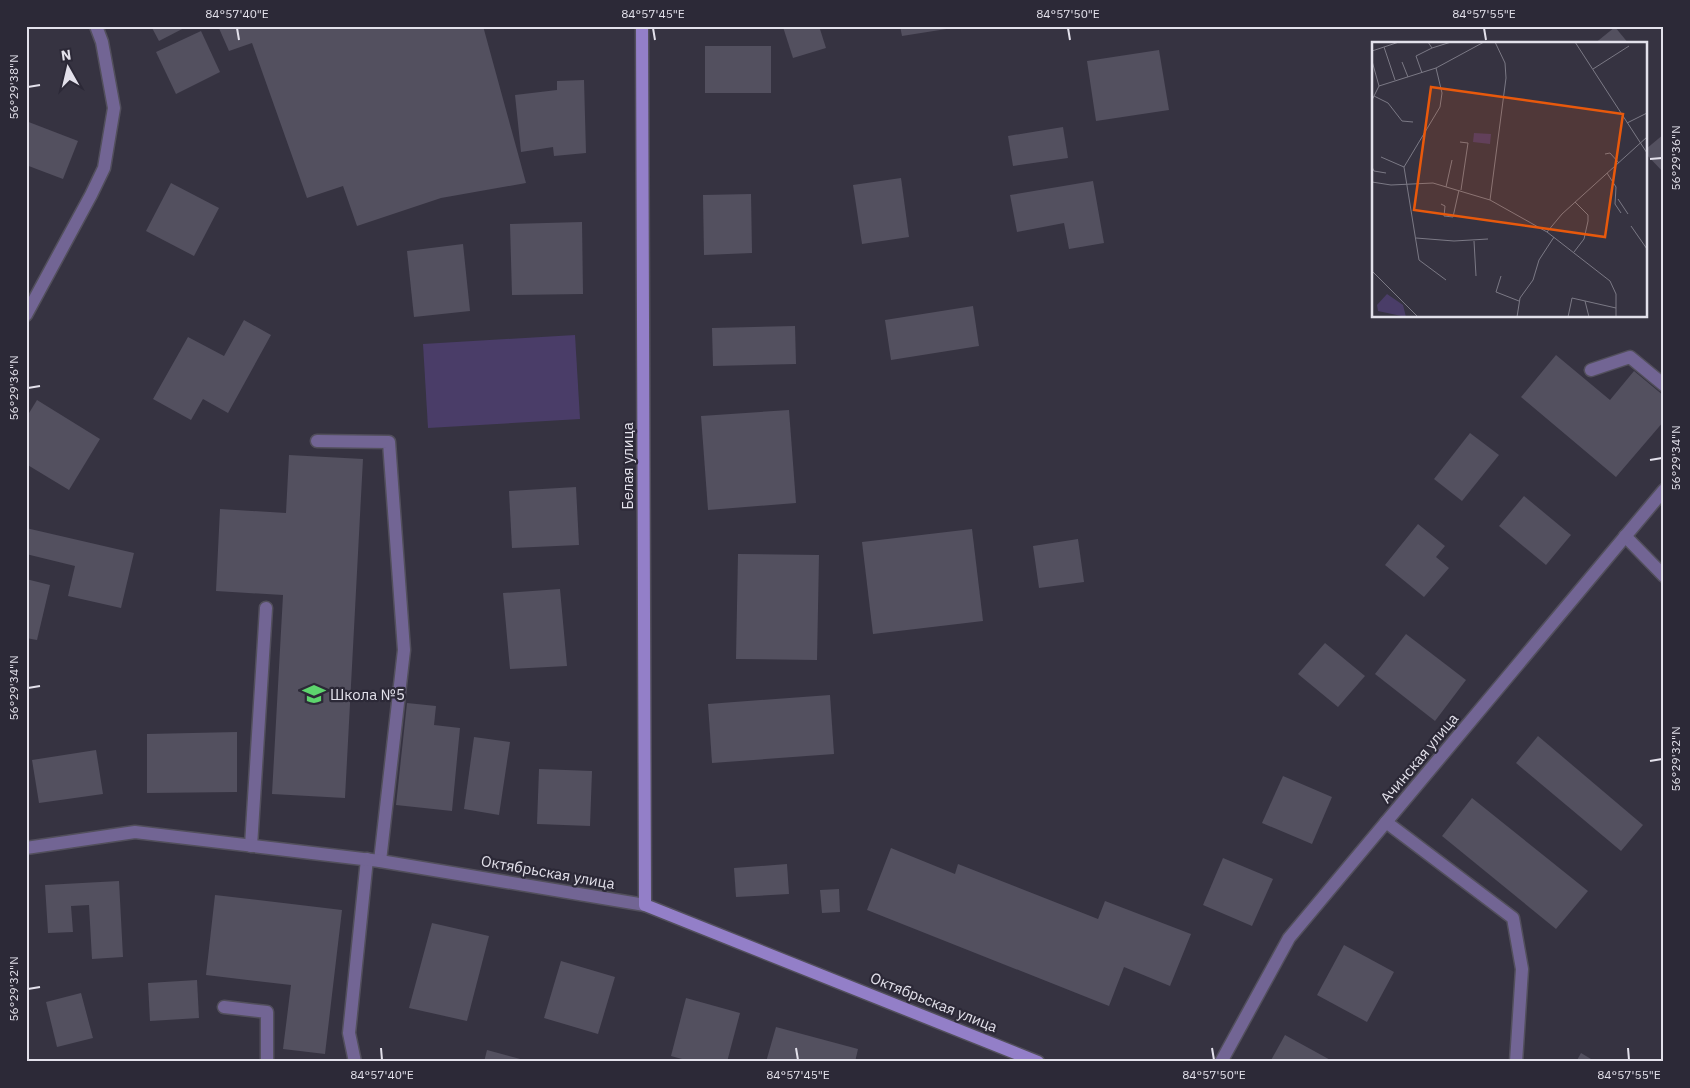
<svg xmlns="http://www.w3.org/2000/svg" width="1690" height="1088" font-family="'IBM Plex Sans',sans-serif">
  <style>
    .green { fill: #4a3d68 }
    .building { fill: #53505f }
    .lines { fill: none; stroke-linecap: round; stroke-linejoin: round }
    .lane-casing { stroke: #524f5c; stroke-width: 15 }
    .street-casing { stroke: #524f5c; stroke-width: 15 }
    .secondary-casing { stroke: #524f5c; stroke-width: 15 }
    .lane { stroke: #726594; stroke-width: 12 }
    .street { stroke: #726594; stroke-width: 12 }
    .secondary { stroke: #937fc8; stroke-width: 12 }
    .ticks { fill: none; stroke: #e3e1eb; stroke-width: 2 }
    .labels { text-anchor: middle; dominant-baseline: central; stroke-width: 4.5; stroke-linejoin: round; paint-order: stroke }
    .street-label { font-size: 15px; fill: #e3e1eb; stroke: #2c2937 }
    .poi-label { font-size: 15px; fill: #e3e1eb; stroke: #2c2937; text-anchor: start }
    .inset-road { fill: none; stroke: #7b7985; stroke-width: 1 }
    .view { fill: #e8590c; fill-opacity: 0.15; stroke: #e8590c; stroke-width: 2.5 }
    .inset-edge { fill: none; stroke: #e3e1eb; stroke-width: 2.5 }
    .neatline { fill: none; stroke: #e3e1eb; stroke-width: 2 }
    .ticks-label { font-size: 12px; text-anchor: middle; fill: #e3e1eb }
  </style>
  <rect width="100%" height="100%" fill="#363341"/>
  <path class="green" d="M575 335 580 419 428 428 423 344Z"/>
  <g class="building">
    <path d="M151 26H188L159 41Z"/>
    <path d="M218 26H483L526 183 441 198 357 226 343 186 307 198 252 43 229 51Z"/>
    <path d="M786 26H819L826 48 793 58 783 27Z"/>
    <path d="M900 26H958L959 27 902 36Z"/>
    <path d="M1615 27 1629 44H1594Z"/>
    <path d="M201 31 220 72 176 94 156 52Z"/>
    <rect x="705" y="46" width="66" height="47"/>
    <path d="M1159 50 1169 110 1096 121 1087 61Z"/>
    <path d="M584 80 586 153 554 156 553 147 521 152 515 95 557 90V81Z"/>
    <path d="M26 121 78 141 63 179 26 165Z"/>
    <path d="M1063 127 1068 158 1013 166 1008 136Z"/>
    <path d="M1664 134V173L1646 154V149Z"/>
    <path d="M901 178 909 237 862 244 853 185Z"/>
    <path d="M1093 181 1104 243 1069 249 1064 223 1017 232 1010 195Z"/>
    <path d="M171 183 219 208 194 256 146 231Z"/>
    <path d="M751 194 752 253 704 255 703 195Z"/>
    <path d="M582 222 583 294 512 295 510 224Z"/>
    <path d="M463 244 470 311 414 317 407 251Z"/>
    <path d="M973 306 979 346 891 360 885 320Z"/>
    <path d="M244 320 271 335 228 413 203 399 191 420 153 399 188 337 224 356Z"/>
    <path d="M795 326 796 364 713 366 712 328Z"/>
    <path d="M1556 355 1610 400 1634 371 1664 396V421L1616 477 1521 397Z"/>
    <path d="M37 400 100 439 69 490 26 464V418Z"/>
    <path d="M789 410 796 503 708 510 701 416Z"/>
    <path d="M1470 433 1499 455 1462 501 1434 479Z"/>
    <path d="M289 455 363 459 345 798 272 794 283 595 216 591 220 509 286 513Z"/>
    <path d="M576 487 579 545 512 548 509 491Z"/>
    <path d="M1524 496 1571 535 1546 565 1499 526Z"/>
    <path d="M1418 524 1445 546 1436 557 1449 568 1424 597 1385 565Z"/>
    <path d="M26 528 134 553 121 608 68 596 75 566 26 554Z"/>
    <path d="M972 529 983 621 873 634 862 542Z"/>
    <path d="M1078 539 1084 582 1039 588 1033 546Z"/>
    <path d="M738 554 819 555 817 660 736 659Z"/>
    <path d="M26 579 50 585 37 640 26 638Z"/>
    <path d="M560 589 567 666 510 669 503 593Z"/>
    <path d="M1406 634 1466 680 1435 721 1375 674Z"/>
    <path d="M1325 643 1365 676 1338 707 1298 674Z"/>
    <path d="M830 695 834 754 712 763 708 704Z"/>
    <path d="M407 703 436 706 434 725 460 728 452 811 396 805Z"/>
    <path d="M237 732V792L147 793V734Z"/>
    <path d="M1538 736 1643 825 1621 851 1516 763Z"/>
    <path d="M474 737 510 742 499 815 464 809Z"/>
    <path d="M96 750 103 794 39 803 32 760Z"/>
    <path d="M539 769 592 771 590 826 537 824Z"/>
    <path d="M1283 776 1332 797 1312 844 1262 823Z"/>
    <path d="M1472 798 1588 891 1556 929 1442 836Z"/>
    <path d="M891 848 955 874 958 864 1098 919 1105 901 1191 934 1170 986 1124 967 1109 1006 867 910Z"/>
    <path d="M1223 858 1273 879 1252 926 1203 905Z"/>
    <path d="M787 864 789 894 736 897 734 868Z"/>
    <path d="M119 881 123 957 92 959 89 905 71 906 73 932 48 933 45 885Z"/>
    <path d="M839 889 840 912 822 913 820 890Z"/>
    <path d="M215 895 342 910 325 1054 283 1049 291 985 206 975Z"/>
    <path d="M432 923 489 936 467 1021 409 1008Z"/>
    <path d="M1344 945 1394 972 1367 1022 1317 995Z"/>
    <path d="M561 961 615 977 598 1034 544 1018Z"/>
    <path d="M197 980 199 1018 150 1021 148 983Z"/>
    <path d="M81 993 93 1038 57 1047 46 1002Z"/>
    <path d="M686 998 740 1013 727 1062H693L671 1056Z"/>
    <path d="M776 1027 858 1049 855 1062H766Z"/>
    <path d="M1285 1035 1334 1062H1270Z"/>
    <path d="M487 1050 528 1061V1062H484Z"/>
    <path d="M1581 1053 1596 1062H1576Z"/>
  </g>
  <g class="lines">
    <defs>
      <g id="lane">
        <path d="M1591 370 1630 357 1664 385"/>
        <path d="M317 441 389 442 404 650 380 861"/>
        <path d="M1625 536 1664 576"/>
        <path d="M1386 822 1513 918 1522 969 1516 1062"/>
        <path d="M251 846 266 608"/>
        <path d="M224 1007 267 1012V1062"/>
        <path d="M355 1062 349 1033 367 859"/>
      </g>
      <g id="street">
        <path d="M26 315 91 195 104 168 114 108 102 42 96 26"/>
        <path d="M26 848 135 832 380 861 645 905"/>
        <path d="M1221 1062 1289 938 1664 490"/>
      </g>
      <path id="secondary" d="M642 26 645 905 1038 1062"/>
    </defs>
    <use href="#lane" class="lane-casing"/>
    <use href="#street" class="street-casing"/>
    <use href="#secondary" class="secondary-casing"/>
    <use href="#lane" class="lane"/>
    <use href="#street" class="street"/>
    <use href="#secondary" class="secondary"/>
  </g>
  <path class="ticks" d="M237 28 239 40M653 28 655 40M1068 28 1070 40M1484 28 1486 40M28 87 40 85M1650 159 1662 158M28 388 40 386M1650 460 1662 458M28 688 40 686M1650 761 1662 759M28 989 40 987M381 1048 382 1060M796 1048 798 1060M1212 1048 1214 1060M1628 1048 1629 1060"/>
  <defs>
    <symbol id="school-bare" viewBox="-9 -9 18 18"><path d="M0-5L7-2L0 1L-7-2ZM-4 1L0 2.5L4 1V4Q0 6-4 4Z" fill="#5dd56d" stroke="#2c2937" stroke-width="2.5" paint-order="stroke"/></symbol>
  </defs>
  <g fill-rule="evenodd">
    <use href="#school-bare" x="298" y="678" width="32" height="32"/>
  </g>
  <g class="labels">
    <g class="street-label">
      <text transform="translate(627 466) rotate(-90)">Белая улица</text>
      <text transform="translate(1419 758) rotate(-50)">Ачинская улица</text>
      <text transform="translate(548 872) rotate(10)">Октябрьская улица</text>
      <text transform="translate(934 1002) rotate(22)">Октябрьская улица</text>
    </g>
    <g class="poi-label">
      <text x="330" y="694">Школа №5</text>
    </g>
  </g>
  <g transform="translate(1372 42)">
    <rect width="275" height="275" fill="#363341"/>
    <path d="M102 91 119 92 118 102 101 100ZM15 252 31 263 34 275 6 269 5 263Z" fill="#4a3d68"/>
    <path class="inset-road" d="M203 0 275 111M12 5 23 38M60 6 79 0M0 9 27 0M0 19 7 44M30 20 36 35M64 26 70 51 68 65 32 125 47 218 74 238M221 27 257 4M50 31 44 14 60 6 56 0M2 54 16 61 30 79 41 80M0 58 7 44 64 26 112 0M255 81 275 71M88 100 96 101 89 148M233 112 238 111 247 121M9 115 32 125M0 125 2 129 14 131M235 131 244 145 243 162 249 171M0 140 19 143 61 141 118 158 175 190 238 239 244 252V275M74 145 80 118M246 157 256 172M118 158 134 36 133 21 123 0M69 162 73 164 72 174 81 175 87 148M259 184 275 207M175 190 190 172 275 95M44 196 82 199 116 197M102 199 104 234M202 210 212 197 216 179V173L203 160M0 229 46 275M129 234 124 250 147 259M213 259 217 275M145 275 148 256 161 238 167 218 182 195M196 275 200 256 244 266"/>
    <path class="view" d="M59 45 251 72 233 195 42 168Z"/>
    <rect width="275" height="275" class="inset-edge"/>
  </g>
  <rect width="1690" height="1088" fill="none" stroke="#2c2937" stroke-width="55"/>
  <g transform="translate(68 68) rotate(352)" stroke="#2c2937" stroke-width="4" paint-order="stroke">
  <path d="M0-4L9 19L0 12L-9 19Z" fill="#e3e1eb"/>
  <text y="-8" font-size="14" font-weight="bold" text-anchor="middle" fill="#e3e1eb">N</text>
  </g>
  <rect x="28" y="28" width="1634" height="1032" class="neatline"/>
  <g class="ticks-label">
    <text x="237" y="18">84°57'40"E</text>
    <text x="653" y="18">84°57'45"E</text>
    <text x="1068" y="18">84°57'50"E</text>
    <text x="1484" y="18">84°57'55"E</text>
    <text transform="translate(14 87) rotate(-90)" y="4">56°29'38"N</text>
    <text transform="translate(1676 158) rotate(-90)" y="4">56°29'36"N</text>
    <text transform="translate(14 388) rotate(-90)" y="4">56°29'36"N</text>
    <text transform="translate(1676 458) rotate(-90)" y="4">56°29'34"N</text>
    <text transform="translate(14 688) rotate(-90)" y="4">56°29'34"N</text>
    <text transform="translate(1676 759) rotate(-90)" y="4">56°29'32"N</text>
    <text transform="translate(14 989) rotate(-90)" y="4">56°29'32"N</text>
    <text x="382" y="1079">84°57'40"E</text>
    <text x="798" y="1079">84°57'45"E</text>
    <text x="1214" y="1079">84°57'50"E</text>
    <text x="1629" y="1079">84°57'55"E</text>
  </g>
</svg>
